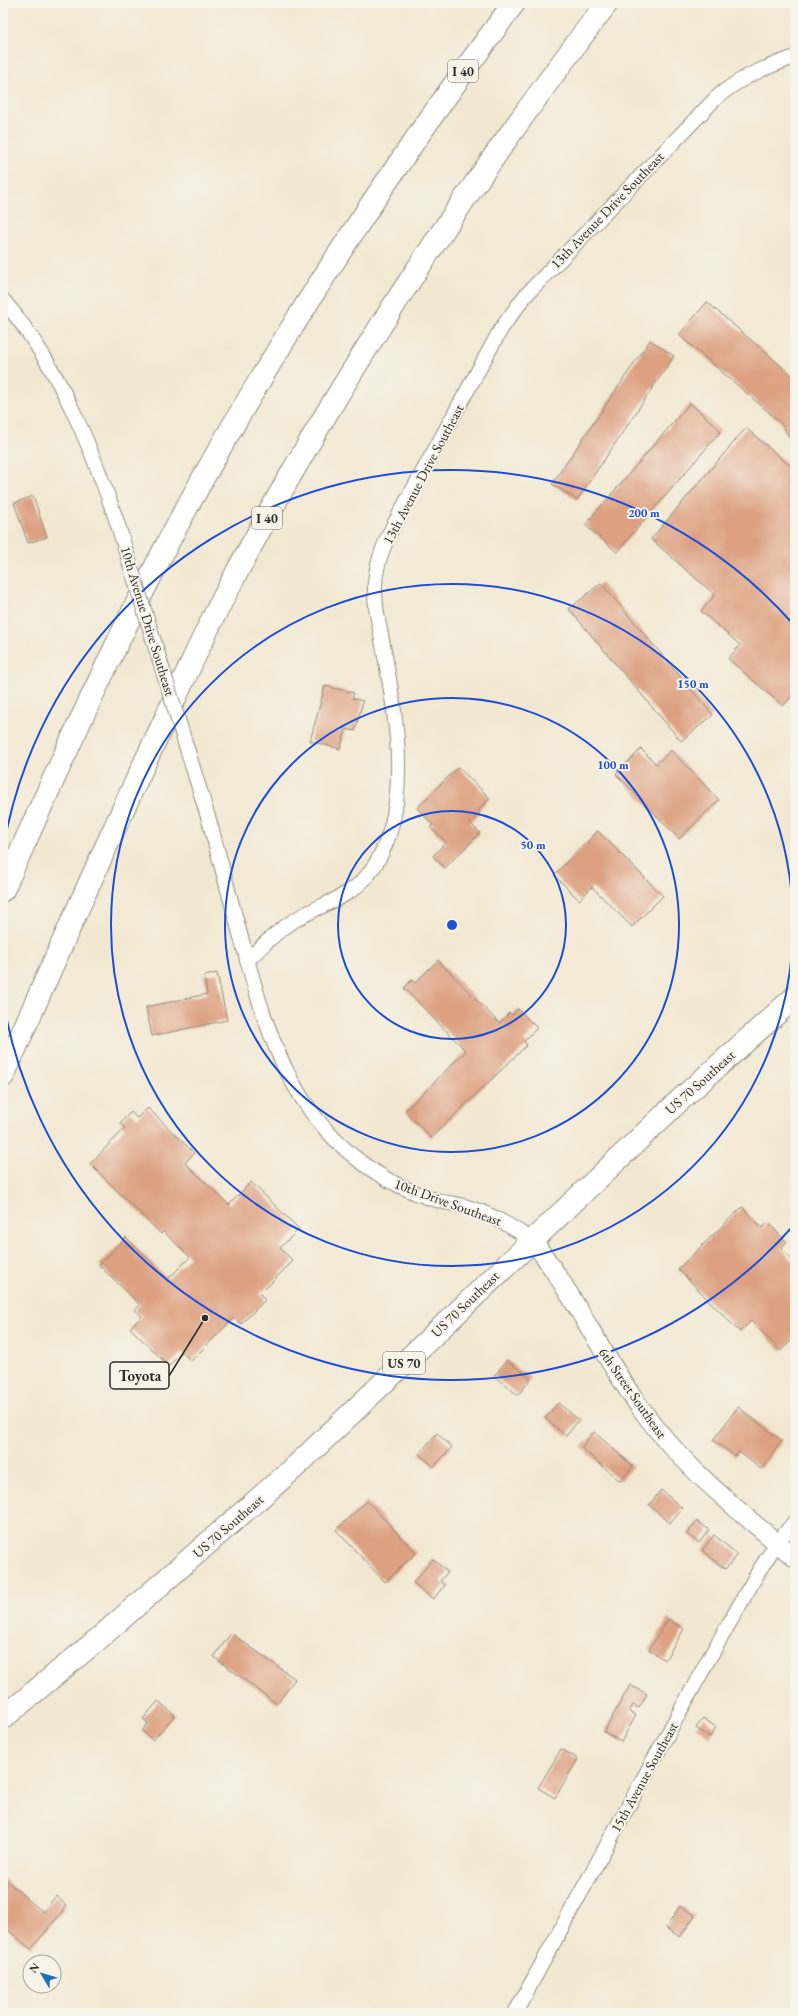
<svg xmlns="http://www.w3.org/2000/svg" width="798" height="2016" font-family="'EB Garamond',serif">
  <style>
    .building { fill: #dda182 }
    .lines { fill: none; stroke-linecap: round; stroke-linejoin: round }
    .minor-casing { stroke: #8e8a7e; stroke-width: 16 }
    .tertiary-casing { stroke: #8e8a7e; stroke-width: 20 }
    .primary-casing { stroke: #8e8a7e; stroke-width: 24 }
    .motorway-casing { stroke: #8e8a7e; stroke-width: 24 }
    .minor { stroke: #fff; stroke-width: 14 }
    .tertiary { stroke: #fff; stroke-width: 18 }
    .primary { stroke: #fff; stroke-width: 22 }
    .motorway { stroke: #fff; stroke-width: 22 }
    .minor-bridge-casing { stroke: #8e8a7e; stroke-width: 16; stroke-linecap: butt }
    .minor-bridge { stroke: #fff; stroke-width: 14 }
    .ring { fill: none; stroke: #1d4ed8; stroke-width: 2 }
    .labels { text-anchor: middle; dominant-baseline: central; stroke-width: 4; stroke-linejoin: round; paint-order: stroke }
    .shield { fill: #f7f3e8; stroke: #686764; stroke-width: 1 }
    .shield-label { font-size: 13px; font-weight: bold; fill: #2b2b2b }
    .street-label { font-size: 14px; fill: #2b2b2b; stroke: #f7f3e8 }
    .centre { fill: #1d4ed8; stroke: #f7f3e8; stroke-width: 2 }
    .ring-label { font-size: 12px; text-anchor: middle; font-weight: bold; fill: #1d4ed8; stroke: #f7f3e8; stroke-width: 4; stroke-linejoin: round; paint-order: stroke }
    .leader { fill: none; stroke: #2b2b2b; stroke-width: 1.5 }
    .callout-dot { fill: #2b2b2b; stroke: #f7f3e8; stroke-width: 1.5 }
    .callout { fill: #f7f3e8; stroke: #2b2b2b; stroke-width: 1.5 }
    .callout-label { font-size: 15px; text-anchor: middle; font-weight: bold; fill: #2b2b2b }
  </style>
  <rect width="100%" height="100%" fill="#f7f3e8"/>
  <filter id="ink" filterUnits="userSpaceOnUse"><feTurbulence type="fractalNoise" baseFrequency=".025" numOctaves="2"/><feDisplacementMap in="SourceGraphic" scale="8" xChannelSelector="R" yChannelSelector="G"/><feConvolveMatrix kernelMatrix="1 2 1 2 8 2 1 2 1" color-interpolation-filters="sRGB"/></filter>
  <filter id="wash" filterUnits="userSpaceOnUse"><feTurbulence type="fractalNoise" baseFrequency=".012" numOctaves="4" result="noise"/><feDisplacementMap in="SourceGraphic" scale="16" xChannelSelector="R" yChannelSelector="G"/><feGaussianBlur stdDeviation="0.9" result="paint"/><feColorMatrix in="noise" values="0 0 0 0 0 0 0 0 0 0 0 0 0 0 0 0 0 1.4 0 .05"/><feComposite in="paint" operator="in"/></filter>
  <g filter="url(#wash)">
    <rect width="100%" height="100%" fill="#f2e8d1"/>
    <g id="blocks">
      <g class="building">
        <path d="M707 302 795 378V446L780 422 679 335Z"/>
        <path d="M650 340 674 356 577 500 552 484Z"/>
        <path d="M690 403 721 431 617 552 585 525Z"/>
        <path d="M746 428 795 470V692L783 706 728 659 740 645 701 611 715 595 651 539Z"/>
        <path d="M33 496 47 537 28 543 14 503Z"/>
        <path d="M601 583 713 715 681 741 569 609Z"/>
        <path d="M325 686 354 693 352 698 363 701 355 731 346 729 340 749 310 741Z"/>
        <path d="M641 749 656 764 671 750 719 800 679 839 616 774Z"/>
        <path d="M458 767 490 798 478 811 480 813 470 823 480 833 445 868 433 856 446 842 430 827 433 825 417 808Z"/>
        <path d="M598 831 663 896 632 927 592 887 579 900 554 875Z"/>
        <path d="M438 960 499 1023 509 1013 512 1015 518 1009 537 1028 524 1041 527 1045 431 1138 405 1111 466 1051 404 988 412 980 415 983Z"/>
        <path d="M217 973 227 1020 152 1036 146 1007 207 994 204 976Z"/>
        <path d="M148 1108 194 1153 185 1163 229 1205 251 1182 299 1229 280 1248 293 1261 260 1294 265 1300 241 1324 234 1318 191 1361 182 1352 169 1366 130 1328 142 1316 135 1310 140 1305 99 1265 126 1237 168 1279 190 1257 163 1231 161 1234 90 1164 125 1128 120 1123 131 1112 137 1118Z"/>
        <path d="M742 1207 762 1228 768 1223 787 1242 781 1248 795 1263V1337L781 1351 751 1321 740 1332 678 1269Z"/>
        <path d="M507 1360 531 1379 518 1395 494 1376Z"/>
        <path d="M558 1403 579 1420 566 1436 545 1418Z"/>
        <path d="M738 1407 782 1441 761 1469 739 1452 735 1456 713 1440Z"/>
        <path d="M594 1432 633 1466 620 1481 581 1448Z"/>
        <path d="M437 1433 452 1447 434 1467 419 1454Z"/>
        <path d="M661 1490 682 1508 670 1523 649 1505Z"/>
        <path d="M367 1501 416 1553 385 1582 336 1530Z"/>
        <path d="M697 1521 709 1530 699 1543 687 1534Z"/>
        <path d="M714 1535 738 1555 725 1569 702 1550Z"/>
        <path d="M433 1559 448 1572 440 1581 445 1585 433 1599 413 1583Z"/>
        <path d="M668 1619 684 1629 665 1660 649 1650Z"/>
        <path d="M231 1633 295 1679 277 1704 214 1657Z"/>
        <path d="M630 1685 647 1694 639 1708 633 1705 629 1712 636 1715 621 1742 604 1732Z"/>
        <path d="M158 1701 175 1715 153 1740 142 1731 148 1723 143 1719Z"/>
        <path d="M703 1718 716 1727 710 1737 696 1728Z"/>
        <path d="M561 1749 578 1759 555 1798 538 1788Z"/>
        <path d="M3 1878 43 1912 56 1896 67 1906 31 1949 3 1926Z"/>
        <path d="M680 1906 695 1915 680 1937 666 1928Z"/>
      </g>
    </g>
  </g>
  <g filter="url(#ink)">
    <use href="#blocks" fill-opacity="0" stroke="#8e8a7e" stroke-width="1"/>
    <g class="lines">
      <defs>
        <g id="minor">
          <path d="M3 300C58 364 91 446 118 525"/>
          <path d="M209 820C221 863 232 906 244 948 270 1045 298 1130 390 1181 407 1190 426 1198 444 1202 453 1204 462 1205 470 1208 493 1215 512 1227 532 1240"/>
          <path d="M247 961C262 946 277 931 295 920 319 905 349 898 367 876 414 819 397 722 385 656 381 632 374 609 375 584 376 564 384 544 393 526L501 329 525 296 716 98C740 77 766 67 795 57"/>
          <path d="M515 2013 706 1664 760 1569 777 1543 795 1521"/>
        </g>
        <path id="tertiary" d="M532 1240C572 1291 599 1350 637 1403 679 1464 738 1510 795 1558"/>
        <path id="primary" d="M3 1718 97 1640 295 1467 679 1101 795 997"/>
        <g id="motorway">
          <path d="M3 890C60 765 116 639 181 518 279 338 391 167 514 3"/>
          <path d="M3 1076C55 959 107 842 162 726 180 688 197 650 215 614 326 398 460 195 607 3"/>
        </g>
      </defs>
      <use href="#minor" class="minor-casing"/>
      <use href="#tertiary" class="tertiary-casing"/>
      <use href="#primary" class="primary-casing"/>
      <use href="#motorway" class="motorway-casing"/>
      <use href="#minor" class="minor"/>
      <use href="#tertiary" class="tertiary"/>
      <use href="#primary" class="primary"/>
      <use href="#motorway" class="motorway"/>
      <defs>
        <path id="minor-bridge" d="M118 525 209 820"/>
      </defs>
      <use href="#minor-bridge" class="minor-bridge-casing"/>
      <use href="#minor-bridge" class="minor-bridge"/>
    </g>
  </g>
  <g class="ring">
    <circle cx="452" cy="925" r="114"/>
    <circle cx="452" cy="925" r="227"/>
    <circle cx="452" cy="925" r="341"/>
    <path d="M793 1226A455 455 0 0 1 3 1000M3 850A455 455 0 0 1 793 624"/>
  </g>
  <g class="labels">
    <g class="shield">
      <rect x="448" y="60" width="30" height="22" rx="3"/>
      <rect x="252" y="507" width="30" height="22" rx="3"/>
      <rect x="383" y="1352" width="42" height="22" rx="3"/>
    </g>
    <g class="shield-label">
      <text x="463" y="71">I 40</text>
      <text x="267" y="518">I 40</text>
      <text x="404" y="1363">US 70</text>
    </g>
    <g class="street-label">
      <text transform="translate(607 210) rotate(-46)">13th Avenue Drive Southeast</text>
      <text transform="translate(423 474) rotate(-62)">13th Avenue Drive Southeast</text>
      <text transform="translate(148 621) rotate(73)">10th Avenue Drive Southeast</text>
      <text transform="translate(700 1082) rotate(-42)">US 70 Southeast</text>
      <text transform="translate(448 1202) rotate(20)">10th Drive Southeast</text>
      <text transform="translate(465 1304) rotate(-44)">US 70 Southeast</text>
      <text transform="translate(633 1393) rotate(55)">6th Street Southeast</text>
      <text transform="translate(228 1526) rotate(-41)">US 70 Southeast</text>
      <text transform="translate(644 1777) rotate(-61)">15th Avenue Southeast</text>
    </g>
  </g>
  <circle cx="452" cy="925" r="6" class="centre"/>
  <g class="ring-label">
    <text x="644" y="517">200 m</text>
    <text x="693" y="688">150 m</text>
    <text x="613" y="769">100 m</text>
    <text x="533" y="849">50 m</text>
  </g>
  <path class="leader" d="M205 1318L169 1376"/>
  <circle class="callout-dot" cx="205" cy="1318" r="4"/>
  <rect class="callout" x="110" y="1362" width="59" height="27" rx="4"/>
  <g class="callout-label">
    <text x="140" y="1381">Toyota</text>
  </g>
  <rect width="798" height="2016" fill="none" stroke="#f7f3e8" stroke-width="16"/>
  <g transform="translate(42 1974) rotate(308)"><circle r="19" fill="#f7f3e8" stroke="#a5a39c"/>
  <path d="M0-3L7 15L0 10L-7 15Z" fill="#1f6fb2"/>
  <text y="-6" font-size="11" font-weight="bold" text-anchor="middle" fill="#2b2b2b">N</text>
  </g>
</svg>
